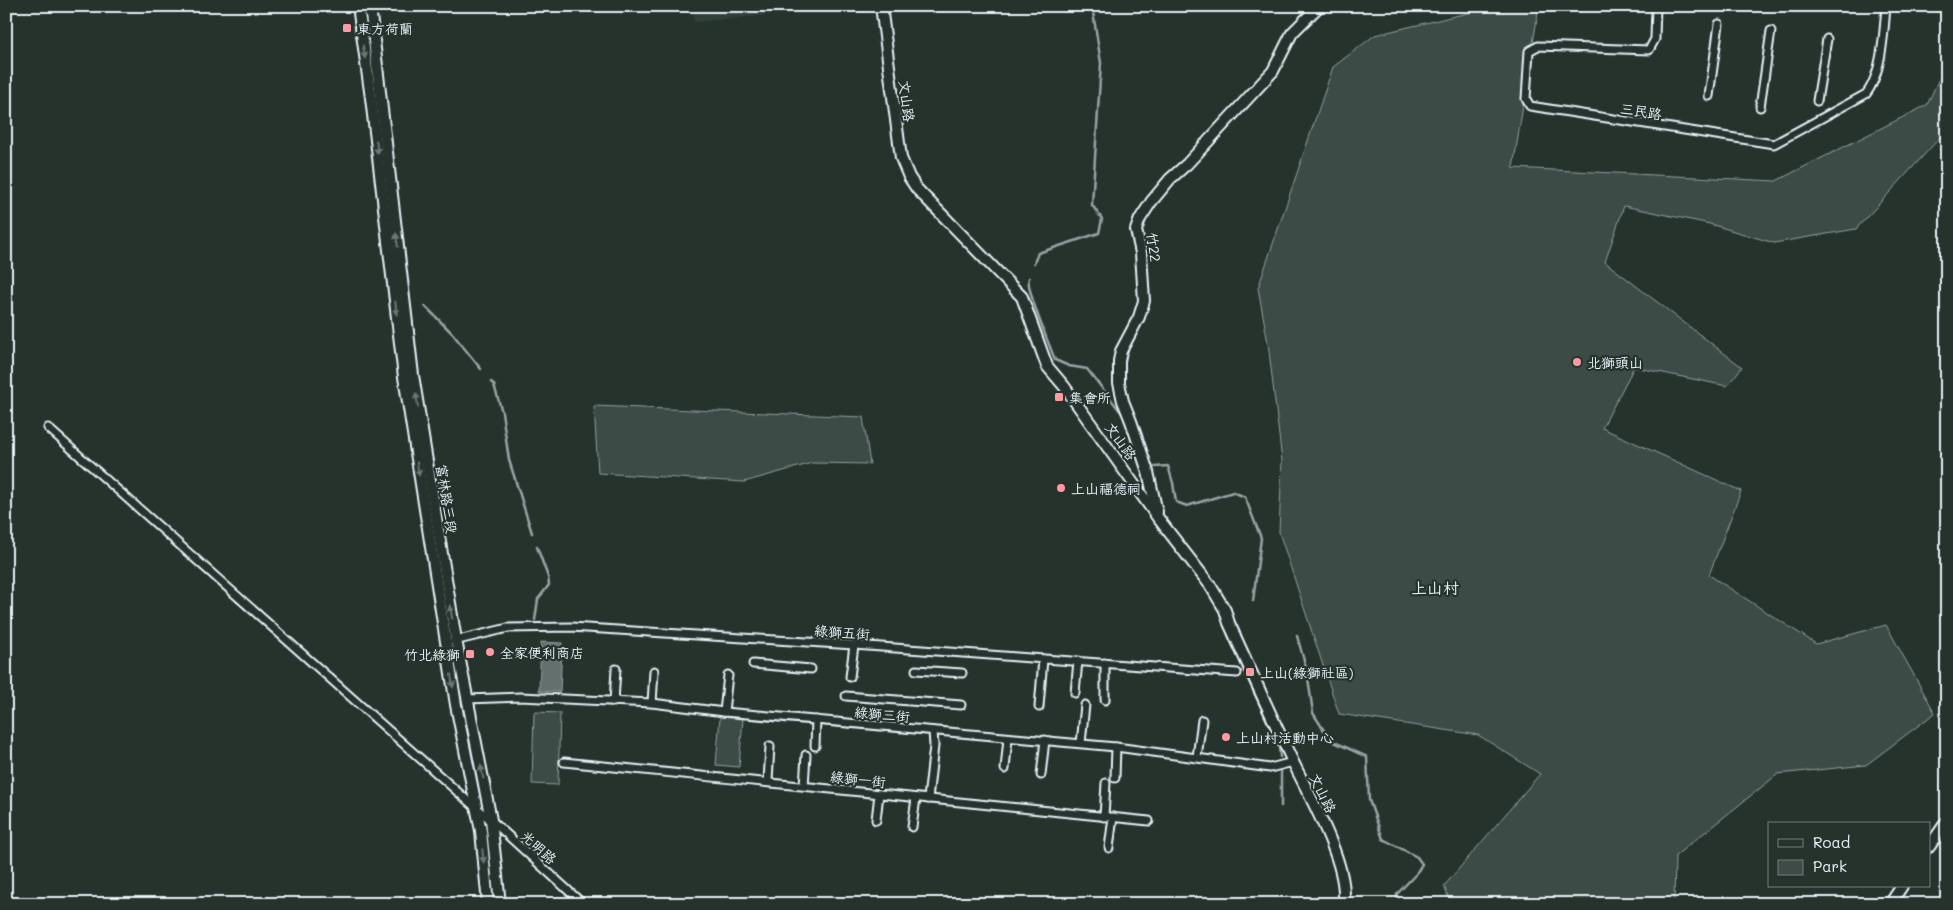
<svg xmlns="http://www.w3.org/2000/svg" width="1953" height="910" font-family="Mali,'LXGW WenKai TC',sans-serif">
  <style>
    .built { fill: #333f3a }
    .green { fill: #3e4b47; stroke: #939ea0 }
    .water { fill: #636f6d; stroke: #98a3a5 }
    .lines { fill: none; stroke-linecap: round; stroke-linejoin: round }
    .stream { stroke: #98a3a5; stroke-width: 2.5 }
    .street-casing { stroke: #e8f1f8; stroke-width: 11 }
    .secondary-casing { stroke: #e8f1f8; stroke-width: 14 }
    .street { stroke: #26332d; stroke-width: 7 }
    .secondary { stroke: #26332d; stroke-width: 10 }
    .oneway { fill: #6a7674 }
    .poi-dot { fill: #ff9aa2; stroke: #26332d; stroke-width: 2 }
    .labels { text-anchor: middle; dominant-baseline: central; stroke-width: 4.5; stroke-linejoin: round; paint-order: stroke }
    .poi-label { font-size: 14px; fill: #e8f1f8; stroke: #26332d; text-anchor: start }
    .street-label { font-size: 14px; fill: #e8f1f8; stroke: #26332d }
    .quarter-label { font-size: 16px; fill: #e8f1f8; stroke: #26332d }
  </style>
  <rect width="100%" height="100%" fill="#26332d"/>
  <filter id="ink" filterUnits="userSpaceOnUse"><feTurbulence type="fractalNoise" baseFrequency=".02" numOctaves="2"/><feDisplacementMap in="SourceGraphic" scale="10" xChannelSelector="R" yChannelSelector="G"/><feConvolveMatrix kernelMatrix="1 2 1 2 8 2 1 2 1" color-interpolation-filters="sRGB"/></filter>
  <g filter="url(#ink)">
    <path class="built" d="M692 6H809V11L694 22Z"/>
    <g class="green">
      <path d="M1478 6H1539L1513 168 1776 181 1927 105 1947 61V130L1856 229 1774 243 1710 224 1624 206 1605 262 1742 367 1727 386 1634 367 1602 428 1741 491 1709 575 1816 644 1886 625 1935 713 1866 765 1778 774 1675 856 1674 904H1451L1444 886 1540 774 1478 735 1339 714 1279 532 1282 461 1268 343 1258 288 1333 67 1375 35 1480 10Z"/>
      <path d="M594 406 863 417 870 464 812 463 744 482 598 473Z"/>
      <path d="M534 712 560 713 558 785 532 784Z"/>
      <path d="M720 717 743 719 739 767 716 765Z"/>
    </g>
    <path class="water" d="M541 642 562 643 560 692 539 691Z"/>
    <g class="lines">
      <g class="stream">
        <path d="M1034 263 1038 253 1099 233 1102 219 1092 205 1101 63 1092 6"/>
        <path d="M1029 278C1025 288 1050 346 1055 360L1069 366 1087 369 1124 416"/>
        <path d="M425 306 452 333 481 369"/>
        <path d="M491 382 494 385 502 412 509 460 532 533"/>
        <path d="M1155 467 1168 466 1173 483 1176 502 1187 506 1233 492 1245 497 1261 538 1253 601"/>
        <path d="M535 620 538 599 549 585 548 577 537 547"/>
        <path d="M1228 635 1279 747 1280 757"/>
        <path d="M1297 636 1307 671 1313 713 1330 740 1367 757 1369 800 1383 839 1417 857 1422 864 1416 874 1397 894V904"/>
        <path d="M1281 806V769"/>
      </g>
      <defs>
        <g id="street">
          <path d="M1656 6 1655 39 1649 50 1538 46 1529 51 1526 99 1530 106 1774 144 1866 94C1882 74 1884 32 1886 6"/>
          <path d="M1709 96 1719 24"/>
          <path d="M1817 101 1827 39"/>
          <path d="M1760 107 1771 31"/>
          <path d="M48 428 477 809 491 820 583 904"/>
          <path d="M454 641 508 628 571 627 854 645 1237 673"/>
          <path d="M753 664 811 669"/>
          <path d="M916 670 962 673"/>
          <path d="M850 677 854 645"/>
          <path d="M1075 693 1078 661"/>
          <path d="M846 696 961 705"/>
          <path d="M467 699 520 697 652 703 724 712 1116 747 1270 768 1293 762"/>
          <path d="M1105 700V663"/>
          <path d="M614 702 616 669"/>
          <path d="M652 703 654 671"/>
          <path d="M1039 707 1043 659"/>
          <path d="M724 712 728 675"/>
          <path d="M1081 743 1085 705"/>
          <path d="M815 746 816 720"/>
          <path d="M1197 757 1202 720"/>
          <path d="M564 762C759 781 953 803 1149 821"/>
          <path d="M1005 769 1008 738"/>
          <path d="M1041 775 1045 740"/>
          <path d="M1115 778 1116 747"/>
          <path d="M768 782 770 746"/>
          <path d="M804 786 806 755"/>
          <path d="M928 799 934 746 933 731"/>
          <path d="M1104 817 1106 783"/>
          <path d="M876 820 879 794"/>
          <path d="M912 827 916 798"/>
          <path d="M1109 848 1113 817"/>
        </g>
        <g id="secondary">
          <path d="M358 6 371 98 404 377 456 705 481 831 488 904"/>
          <path d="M370 6 413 375 456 640 491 820 500 904"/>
          <path d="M881 6 901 158 909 177 917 189 1022 297 1047 366 1064 386 1158 518 1210 585 1225 610 1229 623C1250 669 1271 716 1293 762 1309 795 1351 869 1343 904"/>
          <path d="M1157 512 1148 472 1131 421 1123 401 1119 383V361L1121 351 1139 317 1144 301 1141 253 1136 230 1140 219 1151 202 1170 179 1187 164 1273 71 1292 33 1319 6"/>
          <path d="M1929 847 1947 821"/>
          <path d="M1890 904 1902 886"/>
        </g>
      </defs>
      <use href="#street" class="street-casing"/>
      <use href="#secondary" class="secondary-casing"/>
      <use href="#street" class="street"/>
      <use href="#secondary" class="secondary"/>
    </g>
    <defs><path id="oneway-solid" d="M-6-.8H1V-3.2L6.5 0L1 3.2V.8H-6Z" transform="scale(1.25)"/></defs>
    <g class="oneway">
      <use href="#oneway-solid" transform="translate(364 52) rotate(81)"/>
      <use href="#oneway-solid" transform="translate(377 147) rotate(83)"/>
      <use href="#oneway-solid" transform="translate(397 240) rotate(-97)"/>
      <use href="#oneway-solid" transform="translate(396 308) rotate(84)"/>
      <use href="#oneway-solid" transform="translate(417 400) rotate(-99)"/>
      <use href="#oneway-solid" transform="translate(418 469) rotate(81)"/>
      <use href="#oneway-solid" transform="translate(451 612) rotate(-100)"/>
      <use href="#oneway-solid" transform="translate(452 681) rotate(81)"/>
      <use href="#oneway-solid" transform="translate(482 772) rotate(-101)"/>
      <use href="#oneway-solid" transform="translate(483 856) rotate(84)"/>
    </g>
  </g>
  <g class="poi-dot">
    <rect x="342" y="23" width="10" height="10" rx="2.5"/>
    <circle cx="1577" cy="362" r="5"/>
    <rect x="1054" y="392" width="10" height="10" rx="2.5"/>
    <circle cx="1061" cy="488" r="5"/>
    <circle cx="490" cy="652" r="5"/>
    <rect x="465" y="649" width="10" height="10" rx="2.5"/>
    <rect x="1245" y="667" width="10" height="10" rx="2.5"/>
    <circle cx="1226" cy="737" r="5"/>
  </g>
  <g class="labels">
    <g class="poi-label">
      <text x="357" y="28">東方荷蘭</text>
      <text x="1587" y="362">北獅頭山</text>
      <text x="1069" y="397">集會所</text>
      <text x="1071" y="488">上山福德祠</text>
      <text x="500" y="652">全家便利商店</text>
      <text x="460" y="654" text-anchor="end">竹北綠獅</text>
      <text x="1260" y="672">上山(綠獅社區)</text>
      <text x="1236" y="737">上山村活動中心</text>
    </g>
    <g class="street-label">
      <text transform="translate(907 101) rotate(83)">文山路</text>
      <text transform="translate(1641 111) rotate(9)">三民路</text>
      <text transform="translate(1154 247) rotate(82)">竹22</text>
      <text transform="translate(1121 441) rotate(54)">文山路</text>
      <text transform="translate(447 499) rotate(81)">富林路三段</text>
      <text transform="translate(842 632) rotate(4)">綠獅五街</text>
      <text transform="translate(882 714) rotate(5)">綠獅三街</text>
      <text transform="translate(858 779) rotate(6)">綠獅一街</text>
      <text transform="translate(1323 793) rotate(64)">文山路</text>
      <text transform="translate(539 847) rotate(42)">光明路</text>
    </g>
    <g class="quarter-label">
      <text x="1435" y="587">上山村</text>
    </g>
  </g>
  <rect width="1953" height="910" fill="none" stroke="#26332d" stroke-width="25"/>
  <rect x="12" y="12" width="1928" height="885" fill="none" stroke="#e8f1f8" stroke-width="2" filter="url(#ink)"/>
  <rect x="1768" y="822" width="162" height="65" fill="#26332d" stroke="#747f7e"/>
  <rect x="1778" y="839" width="25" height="8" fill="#26332d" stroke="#747f7e"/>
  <text x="1813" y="848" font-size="15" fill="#e8f1f8">Road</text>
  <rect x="1778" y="860" width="25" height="15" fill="#3e4b47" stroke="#747f7e"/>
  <text x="1813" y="872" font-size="15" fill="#e8f1f8">Park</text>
</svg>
